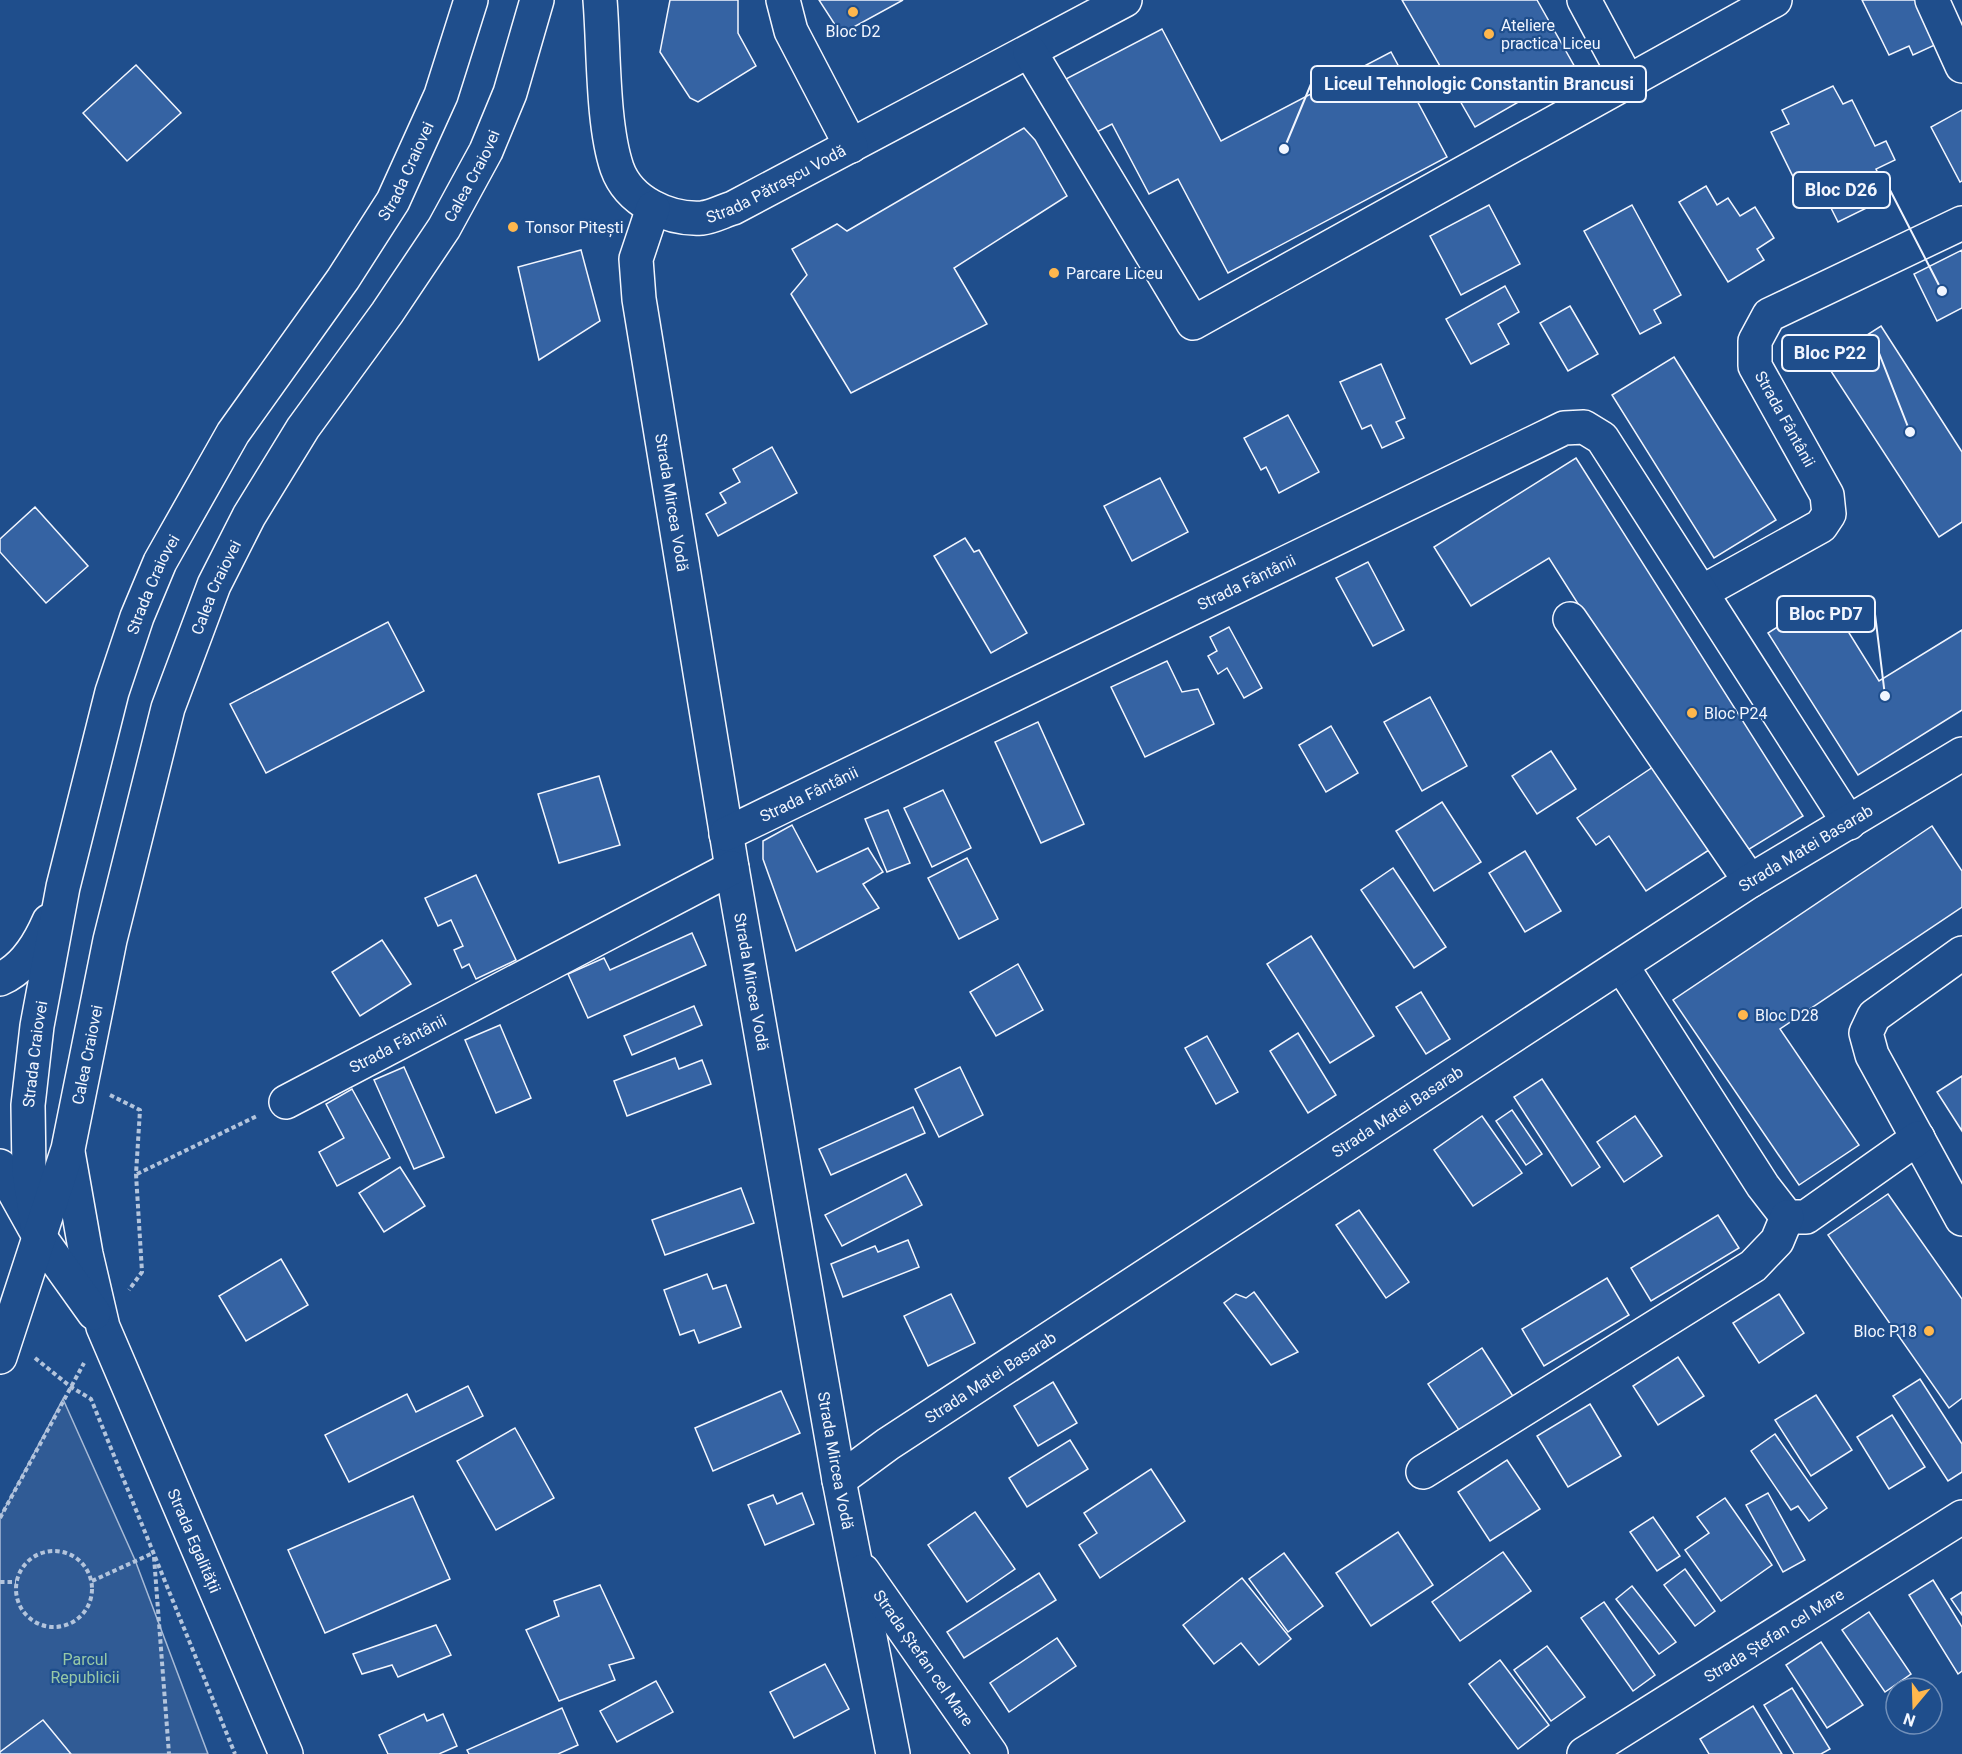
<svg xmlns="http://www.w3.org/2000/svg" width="1962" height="1754" font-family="Roboto,sans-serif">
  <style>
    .green { fill: #305b95; stroke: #a8bbd7; stroke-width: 1.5 }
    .building { fill: #3563a3; stroke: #f2f6ff; stroke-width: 1.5 }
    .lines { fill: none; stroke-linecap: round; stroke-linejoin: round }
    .minor-casing { stroke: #f2f6ff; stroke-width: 36 }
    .major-casing { stroke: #f2f6ff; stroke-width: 36 }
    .path { stroke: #b3c4dc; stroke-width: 4; stroke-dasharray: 4.5 3; stroke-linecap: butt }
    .minor { stroke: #1f4e8c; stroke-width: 33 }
    .major { stroke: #1f4e8c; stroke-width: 33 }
    .poi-dot { fill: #ffb74d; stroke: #1f4e8c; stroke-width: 2 }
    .labels { text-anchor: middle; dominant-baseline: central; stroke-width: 4.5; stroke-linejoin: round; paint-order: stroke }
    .poi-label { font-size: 16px; fill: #f2f6ff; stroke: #1f4e8c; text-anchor: start }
    .street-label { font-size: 16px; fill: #f2f6ff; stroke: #1f4e8c }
    .park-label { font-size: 16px; fill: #97c8a6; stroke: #1f4e8c }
    .leader { fill: none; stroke: #f2f6ff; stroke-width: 2 }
    .callout-dot { fill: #f2f6ff; stroke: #1f4e8c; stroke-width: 2 }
    .callout { fill: #1f4e8c; stroke: #f2f6ff; stroke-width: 2 }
    .callout-label { font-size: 18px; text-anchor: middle; font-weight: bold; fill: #f2f6ff }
  </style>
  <rect width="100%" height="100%" fill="#1f4e8c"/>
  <path class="green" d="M63 1399 135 1560 208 1754H0V1517Z"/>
  <g class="building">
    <path d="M670 0H738V33L756 66 698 102 690 98 660 52Z"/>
    <path d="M819 0H903L841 34Z"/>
    <path d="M1402 0H1537L1576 69 1475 127Z"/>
    <path d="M1862 0H1916L1937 44 1913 55 1909 46 1889 55Z"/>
    <path d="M1162 29 1221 141 1391 52 1447 157 1228 273 1178 179 1149 194 1112 124 1091 135 1062 81Z"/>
    <path d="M136 65 181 113 127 161 83 113Z"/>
    <path d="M1833 86 1843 104 1852 100 1875 146 1886 141 1895 160 1876 169 1889 197 1838 222 1826 198 1808 207 1771 132 1789 124 1782 110Z"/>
    <path d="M1962 110V181L1960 182 1931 127Z"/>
    <path d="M1024 128 1035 140 1067 196 954 268 987 324 851 393 791 294 807 275 792 249 837 224 847 231Z"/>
    <path d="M1706 186 1717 205 1728 198 1740 216 1755 207 1774 238 1757 249 1764 260 1728 282 1679 202Z"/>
    <path d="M1489 205 1520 264 1461 295 1430 236Z"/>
    <path d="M1632 205 1681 295 1654 310 1661 323 1640 334 1584 231Z"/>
    <path d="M581 250 600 321 539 360 518 267Z"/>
    <path d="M1962 250V308L1937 321 1914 274Z"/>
    <path d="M1505 286 1519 312 1498 324 1509 344 1471 364 1446 319Z"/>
    <path d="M1570 306 1598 354 1568 371 1540 323Z"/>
    <path d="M1881 326 1962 452V522L1939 537 1825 362Z"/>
    <path d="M1674 357 1776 520 1714 558 1612 395Z"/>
    <path d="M1381 364 1405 418 1396 422 1404 438 1382 448 1371 425 1362 429 1340 382Z"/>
    <path d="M1288 415 1319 472 1279 493 1266 467 1261 470 1244 438Z"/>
    <path d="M772 447 797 493 718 536 706 514 726 503 720 493 740 482 733 469Z"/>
    <path d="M1576 458 1803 816 1738 856 1549 558 1471 606 1434 547Z"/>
    <path d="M1160 478 1188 532 1132 561 1104 506Z"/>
    <path d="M35 507 88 566 46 603 0 552V539Z"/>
    <path d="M965 538 974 552 979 550 1027 633 991 653 934 556Z"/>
    <path d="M1368 562 1404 630 1373 646 1336 578Z"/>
    <path d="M1826 596 1879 681 1962 630V710L1858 775 1768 633Z"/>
    <path d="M388 622 424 691 266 773 230 704Z"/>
    <path d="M1229 627 1262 688 1244 698 1227 668 1218 674 1208 656 1217 651 1210 637Z"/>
    <path d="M1167 661 1182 692 1198 689 1214 724 1145 757 1111 687Z"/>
    <path d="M1430 697 1467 766 1422 791 1384 722Z"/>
    <path d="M1038 722 1084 824 1041 843 995 742Z"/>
    <path d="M1331 726 1358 773 1326 792 1299 745Z"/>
    <path d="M1551 751 1576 789 1537 814 1512 776Z"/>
    <path d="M1653 767 1709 850 1646 891 1609 836 1596 845 1577 818Z"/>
    <path d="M599 776 620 845 559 863 538 794Z"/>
    <path d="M943 790 971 848 932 867 904 808Z"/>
    <path d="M1442 802 1481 862 1434 891 1396 831Z"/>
    <path d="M888 810 910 863 887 872 865 819Z"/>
    <path d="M792 825 817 872 868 848 883 872 863 884 879 908 796 951 763 859V841Z"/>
    <path d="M1932 826 1962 871V907L1780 1029 1859 1145 1799 1185 1673 1000Z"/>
    <path d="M1525 851 1561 911 1525 932 1489 873Z"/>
    <path d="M967 858 998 919 959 939 928 878Z"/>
    <path d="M1393 868 1446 947 1414 968 1361 890Z"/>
    <path d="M476 875 516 960 476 979 469 964 462 968 454 950 463 946 451 920 438 926 425 898Z"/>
    <path d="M692 933 706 965 588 1018 568 974 604 958 610 970Z"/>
    <path d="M1311 936 1374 1036 1330 1063 1267 964Z"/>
    <path d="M382 940 411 984 360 1016 332 972Z"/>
    <path d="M1018 964 1043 1010 996 1036 970 992Z"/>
    <path d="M1421 992 1450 1039 1426 1054 1396 1007Z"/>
    <path d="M694 1006 702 1025 632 1055 624 1036Z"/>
    <path d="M500 1025 531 1098 496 1113 465 1040Z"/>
    <path d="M1298 1033 1336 1095 1308 1113 1270 1051Z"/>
    <path d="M1207 1036 1238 1092 1216 1104 1185 1048Z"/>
    <path d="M675 1058 679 1069 702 1060 711 1084 627 1116 614 1081Z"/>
    <path d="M404 1067 444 1157 414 1169 374 1080Z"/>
    <path d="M960 1067 983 1115 939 1137 915 1089Z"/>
    <path d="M1962 1076V1131L1937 1092Z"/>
    <path d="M1542 1079 1600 1167 1572 1186 1514 1097Z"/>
    <path d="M352 1089 390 1158 337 1186 319 1152 344 1138 326 1104Z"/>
    <path d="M913 1107 925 1133 831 1175 819 1149Z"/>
    <path d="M1512 1110 1542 1154 1526 1165 1496 1121Z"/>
    <path d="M1482 1116 1522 1173 1473 1206 1434 1150Z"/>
    <path d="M1635 1116 1662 1156 1624 1182 1597 1142Z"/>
    <path d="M400 1167 425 1206 384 1232 359 1193Z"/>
    <path d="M906 1174 922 1205 842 1246 825 1215Z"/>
    <path d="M741 1188 754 1223 665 1255 652 1220Z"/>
    <path d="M1888 1194 1962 1299V1398L1949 1408 1828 1235Z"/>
    <path d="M1359 1210 1409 1282 1386 1298 1336 1225Z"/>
    <path d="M1718 1215 1739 1248 1651 1301 1631 1268Z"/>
    <path d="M908 1240 919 1267 843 1297 831 1264 875 1246 878 1252Z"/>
    <path d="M281 1259 308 1305 246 1341 219 1296Z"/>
    <path d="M707 1274 713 1289 726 1285 741 1327 699 1343 694 1330 680 1335 664 1290Z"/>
    <path d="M1607 1278 1629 1315 1544 1366 1522 1329Z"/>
    <path d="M1254 1292 1298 1352 1271 1365 1224 1303 1236 1294 1246 1298Z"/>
    <path d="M951 1294 975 1343 928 1366 904 1316Z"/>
    <path d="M1779 1294 1804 1333 1759 1363 1733 1323Z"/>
    <path d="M1482 1348 1516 1401 1463 1436 1428 1384Z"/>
    <path d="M1678 1357 1704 1396 1658 1425 1633 1386Z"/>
    <path d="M1920 1379 1962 1444V1472L1948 1481 1893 1396Z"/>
    <path d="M1053 1382 1077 1423 1038 1446 1014 1406Z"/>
    <path d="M468 1386 483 1416 349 1482 325 1435 407 1394 416 1412Z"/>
    <path d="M781 1391 800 1433 713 1471 695 1428Z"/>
    <path d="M1816 1395 1852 1450 1811 1476 1775 1420Z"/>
    <path d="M1590 1404 1621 1456 1568 1487 1537 1436Z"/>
    <path d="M1892 1415 1925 1467 1889 1489 1857 1437Z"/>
    <path d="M515 1428 554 1498 496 1530 457 1461Z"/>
    <path d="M1775 1434 1827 1508 1809 1521 1798 1506 1791 1510 1751 1451Z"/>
    <path d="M1070 1440 1088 1469 1027 1507 1009 1478Z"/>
    <path d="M1507 1460 1540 1509 1490 1541 1458 1492Z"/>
    <path d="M1151 1469 1185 1521 1100 1578 1079 1545 1097 1533 1084 1513Z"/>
    <path d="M802 1493 814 1524 765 1545 748 1505 773 1495 777 1504Z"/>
    <path d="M1768 1493 1805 1560 1783 1572 1746 1505Z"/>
    <path d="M413 1496 450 1579 325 1633 288 1550Z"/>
    <path d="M1725 1498 1772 1565 1721 1601 1685 1550 1709 1533 1697 1517Z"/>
    <path d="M975 1512 1015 1569 967 1602 928 1545Z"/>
    <path d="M1653 1517 1680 1556 1657 1571 1630 1532Z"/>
    <path d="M1398 1532 1433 1585 1371 1626 1336 1573Z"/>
    <path d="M1503 1552 1531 1591 1460 1641 1432 1602Z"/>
    <path d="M1284 1553 1323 1606 1288 1632 1249 1579Z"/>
    <path d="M1685 1569 1715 1611 1695 1626 1664 1585Z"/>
    <path d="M1039 1573 1056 1600 964 1658 947 1632Z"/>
    <path d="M1242 1578 1291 1639 1259 1665 1241 1643 1214 1664 1183 1625Z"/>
    <path d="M1933 1580 1962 1627V1671L1958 1674 1909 1595Z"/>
    <path d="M600 1585 634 1658 609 1665 615 1680 559 1701 526 1630 559 1616 554 1601Z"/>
    <path d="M1632 1586 1676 1642 1659 1654 1616 1599Z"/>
    <path d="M1962 1592V1615L1951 1599Z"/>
    <path d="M1604 1602 1655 1675 1633 1691 1581 1618Z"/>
    <path d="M1869 1612 1911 1674 1885 1692 1842 1630Z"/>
    <path d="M436 1625 451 1655 398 1677 392 1665 362 1674 353 1654Z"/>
    <path d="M1057 1638 1076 1666 1009 1712 990 1683Z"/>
    <path d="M1821 1642 1863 1705 1827 1728 1786 1665Z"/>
    <path d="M1547 1646 1585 1697 1551 1721 1514 1670Z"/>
    <path d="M1500 1660 1549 1725 1518 1749 1469 1684Z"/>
    <path d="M825 1664 849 1709 794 1738 770 1692Z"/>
    <path d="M656 1681 673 1712 617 1742 600 1711Z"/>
    <path d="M1792 1688 1830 1749 1821 1754H1794L1764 1705Z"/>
    <path d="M1753 1706 1782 1754H1709L1700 1739Z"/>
    <path d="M562 1708 578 1745 558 1754H469L467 1750Z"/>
    <path d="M424 1714 427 1721 443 1714 457 1746 439 1754H388L379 1735Z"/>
    <path d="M43 1720 71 1754H0V1752Z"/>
  </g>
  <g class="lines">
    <defs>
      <g id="minor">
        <path id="s1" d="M600 0C604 48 602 124 617 168 629 202 669 220 702 218 712 217 723 211 733 208L1125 0"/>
        <path d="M783 0 791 31 851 146"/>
        <path d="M1584 0 1627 80"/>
        <path d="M1932 0 1962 66"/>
        <path d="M1030 52 1193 323 1775 0"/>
        <path id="s2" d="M653 208 636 259 639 299 732 868 839 1480 893 1754"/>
        <path d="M1702 592 1821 526 1829 514 1827 495 1755 366V341L1769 315 1962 223"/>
        <path d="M1570 619 1750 881"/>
        <path id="s3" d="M726 834 1564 428 1584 427 1602 438 1849 823"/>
        <path d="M1962 953 1874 1016 1866 1033 1872 1055 1962 1219"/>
        <path d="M1622 966 1763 1186 1787 1217H1806L1918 1138"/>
        <path id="s4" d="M286 1102 732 868"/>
        <path d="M1423 1472 1753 1266 1777 1241 1787 1217"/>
        <path id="s5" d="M839 1480 888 1444 1750 881 1962 754"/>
        <path id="s6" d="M863 1571 991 1754"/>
        <path id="s7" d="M1584 1754 1962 1517"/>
      </g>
      <g id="major">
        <path d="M0 979C24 969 39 944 49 921"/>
        <path id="s8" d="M68 1152 86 1254 103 1327 286 1754"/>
        <path d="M0 1166 39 1236 94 1313"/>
        <path id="s9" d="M38 1231 29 1172 28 1105 37 1026 63 887 112 692 137 617 160 562 233 433 343 279 393 201 441 95 471 0"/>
        <path id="s10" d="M0 1357 68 1149 110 940 168 708 214 585 249 516 303 428 387 313 444 228 486 151 510 93 537 0"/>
      </g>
    </defs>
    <use href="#minor" class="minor-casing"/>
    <use href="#major" class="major-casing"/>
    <g class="path">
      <path d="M110 1095 140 1110 136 1174 142 1272 129 1290"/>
      <path d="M137 1174 257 1116"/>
      <path d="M35 1358 71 1387 91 1399 235 1754"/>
      <path d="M0 1518 84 1363"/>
      <circle cx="54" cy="1589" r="38"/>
      <path d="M154 1557 169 1754"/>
      <path d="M92 1581 153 1553"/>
      <path d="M0 1582H16"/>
    </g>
    <use href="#minor" class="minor"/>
    <use href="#major" class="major"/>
  </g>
  <g class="poi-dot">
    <circle cx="853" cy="12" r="6"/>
    <circle cx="1489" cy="34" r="6"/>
    <circle cx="513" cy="227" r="6"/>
    <circle cx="1054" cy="273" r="6"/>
    <circle cx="1692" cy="713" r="6"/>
    <circle cx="1743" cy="1015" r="6"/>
    <circle cx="1929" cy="1331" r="6"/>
  </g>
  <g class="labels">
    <g class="poi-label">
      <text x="1501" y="25">Ateliere<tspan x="1501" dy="18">practica Liceu</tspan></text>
      <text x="853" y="31" text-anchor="middle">Bloc D2</text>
      <text x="525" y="227">Tonsor Pitești</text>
      <text x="1066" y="273">Parcare Liceu</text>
      <text x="1704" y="713">Bloc P24</text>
      <text x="1755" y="1015">Bloc D28</text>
      <text x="1917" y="1331" text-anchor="end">Bloc P18</text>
    </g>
    <g class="street-label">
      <text stroke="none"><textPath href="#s9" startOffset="1150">Strada Craiovei</textPath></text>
      <text stroke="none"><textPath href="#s10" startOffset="1287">Calea Craiovei</textPath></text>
      <text stroke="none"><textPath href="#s1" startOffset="356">Strada Pătrașcu Vodă</textPath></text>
      <text transform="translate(1785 419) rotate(61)">Strada Fântânii</text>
      <text stroke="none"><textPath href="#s2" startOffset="300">Strada Mircea Vodă</textPath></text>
      <text stroke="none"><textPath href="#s3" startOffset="578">Strada Fântânii</textPath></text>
      <text stroke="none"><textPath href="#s9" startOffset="664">Strada Craiovei</textPath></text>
      <text stroke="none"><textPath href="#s10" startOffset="801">Calea Craiovei</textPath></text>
      <text stroke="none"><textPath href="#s3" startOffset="92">Strada Fântânii</textPath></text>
      <text stroke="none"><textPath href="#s5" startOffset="1155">Strada Matei Basarab</textPath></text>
      <text stroke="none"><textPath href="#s2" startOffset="786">Strada Mircea Vodă</textPath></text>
      <text stroke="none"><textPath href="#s4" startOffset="126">Strada Fântânii</textPath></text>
      <text stroke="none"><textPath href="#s9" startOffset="178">Strada Craiovei</textPath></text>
      <text stroke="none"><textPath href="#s10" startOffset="315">Calea Craiovei</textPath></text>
      <text stroke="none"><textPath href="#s5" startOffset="669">Strada Matei Basarab</textPath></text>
      <text stroke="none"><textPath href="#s5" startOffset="183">Strada Matei Basarab</textPath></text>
      <text stroke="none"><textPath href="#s2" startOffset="1272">Strada Mircea Vodă</textPath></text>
      <text stroke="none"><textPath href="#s8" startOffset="411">Strada Egalității</textPath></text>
      <text stroke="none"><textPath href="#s7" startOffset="224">Strada Ștefan cel Mare</textPath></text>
      <text stroke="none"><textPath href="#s6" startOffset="106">Strada Ștefan cel Mare</textPath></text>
    </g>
    <g class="park-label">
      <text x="85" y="1659">Parcul<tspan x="85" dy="18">Republicii</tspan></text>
    </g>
  </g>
  <path class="leader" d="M1284 149L1311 84M1942 291L1890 190M1910 432L1879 353M1885 696L1875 614"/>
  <g class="callout-dot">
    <circle cx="1284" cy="149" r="6"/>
    <circle cx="1942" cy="291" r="6"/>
    <circle cx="1910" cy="432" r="6"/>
    <circle cx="1885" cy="696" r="6"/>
  </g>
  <g class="callout">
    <rect x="1311" y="66" width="335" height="36" rx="6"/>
    <rect x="1793" y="172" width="97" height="36" rx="6"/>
    <rect x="1782" y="335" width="97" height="36" rx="6"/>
    <rect x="1777" y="596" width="98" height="36" rx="6"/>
  </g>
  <g class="callout-label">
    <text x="1479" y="90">Liceul Tehnologic Constantin Brancusi</text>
    <text x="1841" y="196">Bloc D26</text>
    <text x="1830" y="359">Bloc P22</text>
    <text x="1826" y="620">Bloc PD7</text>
  </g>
  <g transform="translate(1914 1706) rotate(199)"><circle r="28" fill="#1f4e8c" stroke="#7391ba" stroke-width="1.5"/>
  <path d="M0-4.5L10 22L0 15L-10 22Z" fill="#ffb74d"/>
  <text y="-9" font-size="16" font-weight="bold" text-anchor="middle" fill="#f2f6ff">N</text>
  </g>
</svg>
